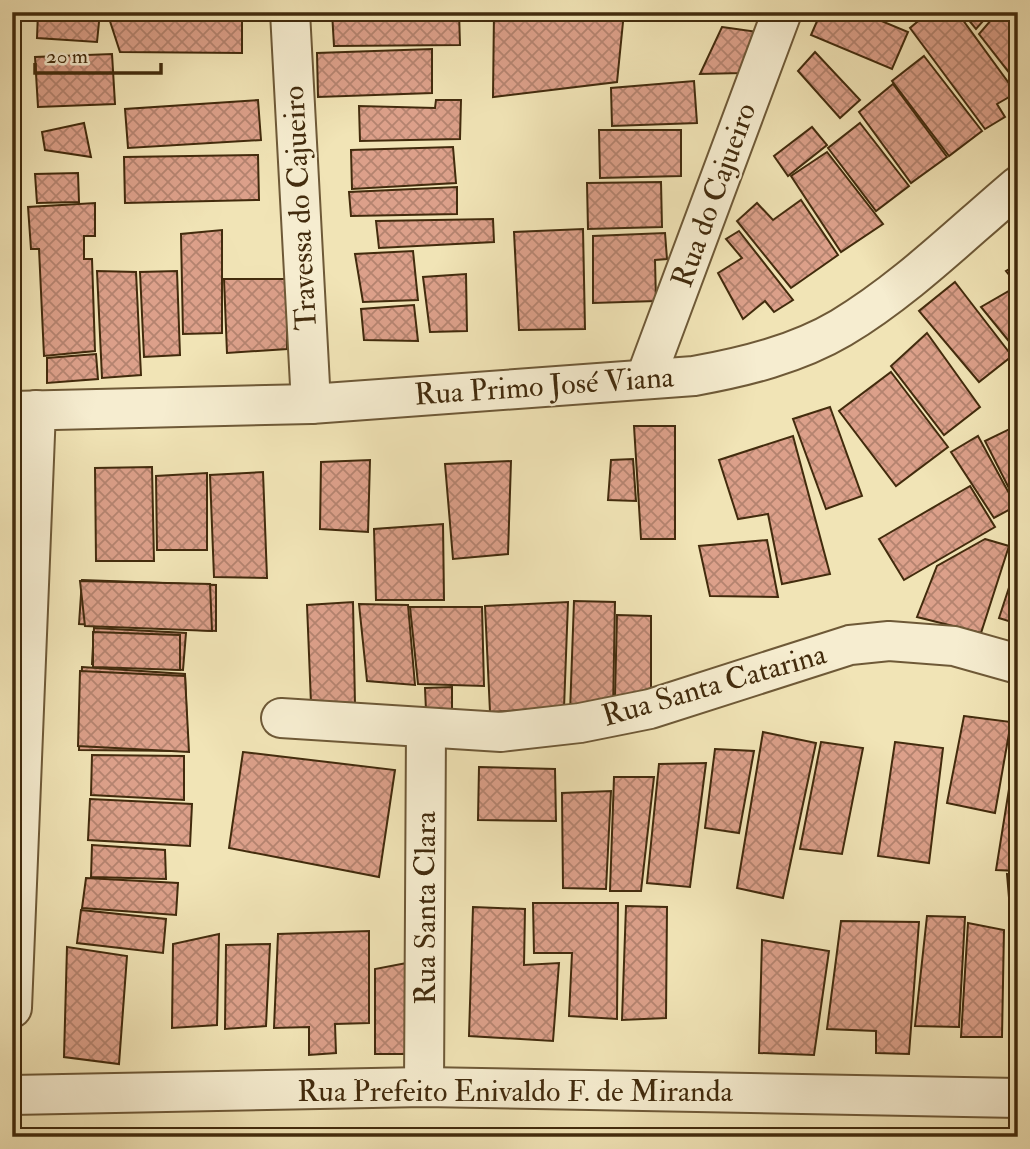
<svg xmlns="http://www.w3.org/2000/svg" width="1030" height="1149" font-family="'IM FELL Double Pica',serif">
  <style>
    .building { fill: url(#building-cross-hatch); stroke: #422b0d; stroke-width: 2 }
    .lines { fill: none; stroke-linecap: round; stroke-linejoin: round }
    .minor-casing { stroke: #6e5937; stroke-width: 42 }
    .minor { stroke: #f6edd0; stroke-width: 38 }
    .labels { text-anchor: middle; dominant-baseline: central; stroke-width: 5; stroke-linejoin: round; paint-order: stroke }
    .street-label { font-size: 30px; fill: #422b0d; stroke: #f6edd0 }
  </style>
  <defs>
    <pattern id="building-cross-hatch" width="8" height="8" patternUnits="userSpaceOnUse" patternTransform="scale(1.75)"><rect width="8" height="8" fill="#dca08a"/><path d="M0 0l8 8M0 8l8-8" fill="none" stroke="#b4836f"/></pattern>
  </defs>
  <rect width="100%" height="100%" fill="#f1e4b6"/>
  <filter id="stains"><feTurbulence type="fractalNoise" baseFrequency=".00286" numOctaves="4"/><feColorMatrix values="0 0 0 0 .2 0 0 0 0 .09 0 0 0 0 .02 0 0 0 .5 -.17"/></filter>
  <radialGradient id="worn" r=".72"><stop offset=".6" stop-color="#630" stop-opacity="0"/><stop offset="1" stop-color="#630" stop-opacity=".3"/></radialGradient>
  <g class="building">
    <path d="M38 12H100L97 42 37 38Z"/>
    <path d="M107 12H242V53L120 52Z"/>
    <path d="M332 12H459L460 45 334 46Z"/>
    <path d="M494 12H624L617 82 493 97Z"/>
    <path d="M821 12H860L908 32 892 69 811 35Z"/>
    <path d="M929 12H957L1016 93 997 104 1005 117 985 129 910 28Z"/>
    <path d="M962 12H991L976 29Z"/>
    <path d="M998 12H1010L1018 22V84L979 34Z"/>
    <path d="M722 27 758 32 742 73 700 74Z"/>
    <path d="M432 49V93L318 97 317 53Z"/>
    <path d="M815 52 860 100 840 118 798 71Z"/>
    <path d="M112 54 115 104 38 107 35 57Z"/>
    <path d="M924 56 982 131 949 156 892 81Z"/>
    <path d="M694 81 697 123 612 126 611 88Z"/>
    <path d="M893 84 947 157 911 183 859 112Z"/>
    <path d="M258 100 261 140 128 148 125 109Z"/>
    <path d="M436 100H461L460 139 360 141 359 106 435 108Z"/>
    <path d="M84 123 91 157 45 150 42 132Z"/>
    <path d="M860 123 909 186 876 211 828 148Z"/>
    <path d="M812 127 827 145 788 176 774 156Z"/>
    <path d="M599 130H681V176L600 178Z"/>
    <path d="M453 147 456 183 352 189 351 150Z"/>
    <path d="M827 152 883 224 841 252 791 176Z"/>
    <path d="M258 155 259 200 125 203 124 157Z"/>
    <path d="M78 173 79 202 37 203 35 174Z"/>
    <path d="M661 182 662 227 588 229 587 183Z"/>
    <path d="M457 187V214L351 216 349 192Z"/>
    <path d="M801 200 838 255 791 288 737 221 757 203 773 220Z"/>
    <path d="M95 203V236H84V259H92L95 351 44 356 39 249H31L28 207Z"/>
    <path d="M493 219 494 242 379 248 376 221Z"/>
    <path d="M583 229 585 329 519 330 514 232Z"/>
    <path d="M222 230V333L183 334 181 234Z"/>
    <path d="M739 231 793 300 774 312 765 301 743 319 718 273 742 258 726 239Z"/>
    <path d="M665 233 667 259 655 260 656 301 593 303V236Z"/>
    <path d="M413 251 418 300 363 302 355 254Z"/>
    <path d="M1018 264V286L1006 271Z"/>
    <path d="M97 271 136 272 141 375 102 378Z"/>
    <path d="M177 271 180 355 144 357 140 272Z"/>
    <path d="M466 274 467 331 430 332 423 277Z"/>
    <path d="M224 279H288L287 349 227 353Z"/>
    <path d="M955 282 1012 356 979 382 919 311Z"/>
    <path d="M1014 288 1018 292V340L1012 345 981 307Z"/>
    <path d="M414 305 418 341 364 340 361 309Z"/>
    <path d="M927 333 980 407 944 435 891 366Z"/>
    <path d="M96 354 98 379 47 383V358Z"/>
    <path d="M891 372 948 447 896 486 839 411Z"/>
    <path d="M830 407 862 496 826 509 793 419Z"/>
    <path d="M1018 425V506L985 441Z"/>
    <path d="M634 426H675V539H641Z"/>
    <path d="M793 436 830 574 782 584 768 514 738 519 719 460Z"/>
    <path d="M978 436 1016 506 994 518 951 452Z"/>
    <path d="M633 459 636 501 608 500 611 460Z"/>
    <path d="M370 460 368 532 320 529 321 462Z"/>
    <path d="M511 461 508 554 453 559 445 464Z"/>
    <path d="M152 467 154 561H96L95 468Z"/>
    <path d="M263 472 267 578 214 577 210 475Z"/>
    <path d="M207 473V550H157L156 476Z"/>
    <path d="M970 486 995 527 904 580 879 539Z"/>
    <path d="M443 524 444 600H376L374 529Z"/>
    <path d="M985 539 1009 546 981 633 917 617 937 566Z"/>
    <path d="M767 540 778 597 710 596 699 546Z"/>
    <path d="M1018 560V624L999 618Z"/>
    <path d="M82 580 216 585V631L79 624Z"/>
    <path d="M80 581 210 584 212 631 85 626Z"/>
    <path d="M574 601 615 602 613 710 570 713Z"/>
    <path d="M353 602 355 705 311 703 307 605Z"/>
    <path d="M568 602 564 708 490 712 485 606Z"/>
    <path d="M359 604 408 605 415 685 367 681Z"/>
    <path d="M410 607H482L484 686 418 684Z"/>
    <path d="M617 615 651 616V697L615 696Z"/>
    <path d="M94 628 186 633 183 670 92 664Z"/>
    <path d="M93 632 180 635V670L93 667Z"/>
    <path d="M82 667 185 674 188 751 79 750Z"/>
    <path d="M80 671 185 676 189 752 78 746Z"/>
    <path d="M452 687V710L426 711 425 688Z"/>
    <path d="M964 716 1011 722 995 813 947 803Z"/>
    <path d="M763 732 816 743 783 898 737 888Z"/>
    <path d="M1018 733V871L996 870Z"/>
    <path d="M821 742 863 748 842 854 800 849Z"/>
    <path d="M895 742 943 748 929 863 878 856Z"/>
    <path d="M715 749 754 751 739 833 705 828Z"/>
    <path d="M243 752 395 770 379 877 229 848Z"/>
    <path d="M92 755 184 756V800L91 795Z"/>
    <path d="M706 763 690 887 647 883 659 764Z"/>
    <path d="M479 767 555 769 556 821 478 820Z"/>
    <path d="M614 777H654L641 891H610Z"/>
    <path d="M611 791 606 889 563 888 562 793Z"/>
    <path d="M90 799 192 804 190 846 88 840Z"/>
    <path d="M92 845 165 850 166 879 91 877Z"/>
    <path d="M1007 874 1018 876V932L1012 933Z"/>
    <path d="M86 878 178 883 176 915 82 908Z"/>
    <path d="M533 903H618L617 1019 569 1016 572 953H534Z"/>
    <path d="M626 906 667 907 666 1018 622 1020Z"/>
    <path d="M473 907 525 909 524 965 559 963 553 1041 469 1036Z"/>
    <path d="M81 910 166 919 163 953 77 943Z"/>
    <path d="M927 916 965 917 959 1027 915 1026Z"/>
    <path d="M841 921 919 922 909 1054 876 1053V1031L827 1029Z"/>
    <path d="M968 923 1004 930 1002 1037H961Z"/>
    <path d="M369 931V1023L335 1024 336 1053 309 1055V1027L274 1028 278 934Z"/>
    <path d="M219 934 217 1025 172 1028 173 944Z"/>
    <path d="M762 940 829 951 814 1055 759 1053Z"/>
    <path d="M270 944 266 1026 225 1029 226 945Z"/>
    <path d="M67 947 127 956 119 1064 64 1057Z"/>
    <path d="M417 961V1054H375V969Z"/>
  </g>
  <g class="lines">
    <defs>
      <g id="minor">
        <path d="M290 12 311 404"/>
        <path d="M646 377 782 12"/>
        <path d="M12 411 311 404 694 376C744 367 797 354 841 328 906 289 961 234 1018 186"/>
        <path d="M281 718 501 732 580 723 650 709 850 645 889 641 954 646 1018 664"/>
        <path d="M12 1008 36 410"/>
        <path d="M424 1087 426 729"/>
        <path d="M12 1095 424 1087 1018 1098"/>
      </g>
    </defs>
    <use href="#minor" class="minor-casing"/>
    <use href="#minor" class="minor"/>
  </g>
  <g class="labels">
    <g class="street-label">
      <text transform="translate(714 195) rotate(-70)">Rua do Cajueiro</text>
      <text transform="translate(300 208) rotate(-93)">Travessa do Cajueiro</text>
      <text transform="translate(544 386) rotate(-4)">Rua Primo José Viana</text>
      <text transform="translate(714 685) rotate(-16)">Rua Santa Catarina</text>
      <text transform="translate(425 908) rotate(-90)">Rua Santa Clara</text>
      <text x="515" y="1091">Rua Prefeito Enivaldo F. de Miranda</text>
    </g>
  </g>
  <rect width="1030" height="1149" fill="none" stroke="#f1e4b6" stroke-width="42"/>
  <rect x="14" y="14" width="1002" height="1121" fill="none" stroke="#422b0d" stroke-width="3.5"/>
  <rect x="21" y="21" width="988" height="1107" fill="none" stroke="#422b0d" stroke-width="2"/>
  <path d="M35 63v10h126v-10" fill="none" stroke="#422b0d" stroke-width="3.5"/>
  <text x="46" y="63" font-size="21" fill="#422b0d" stroke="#f6edd0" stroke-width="5" paint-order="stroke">20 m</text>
  <rect width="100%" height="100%" filter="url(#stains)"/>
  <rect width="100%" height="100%" fill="url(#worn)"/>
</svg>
